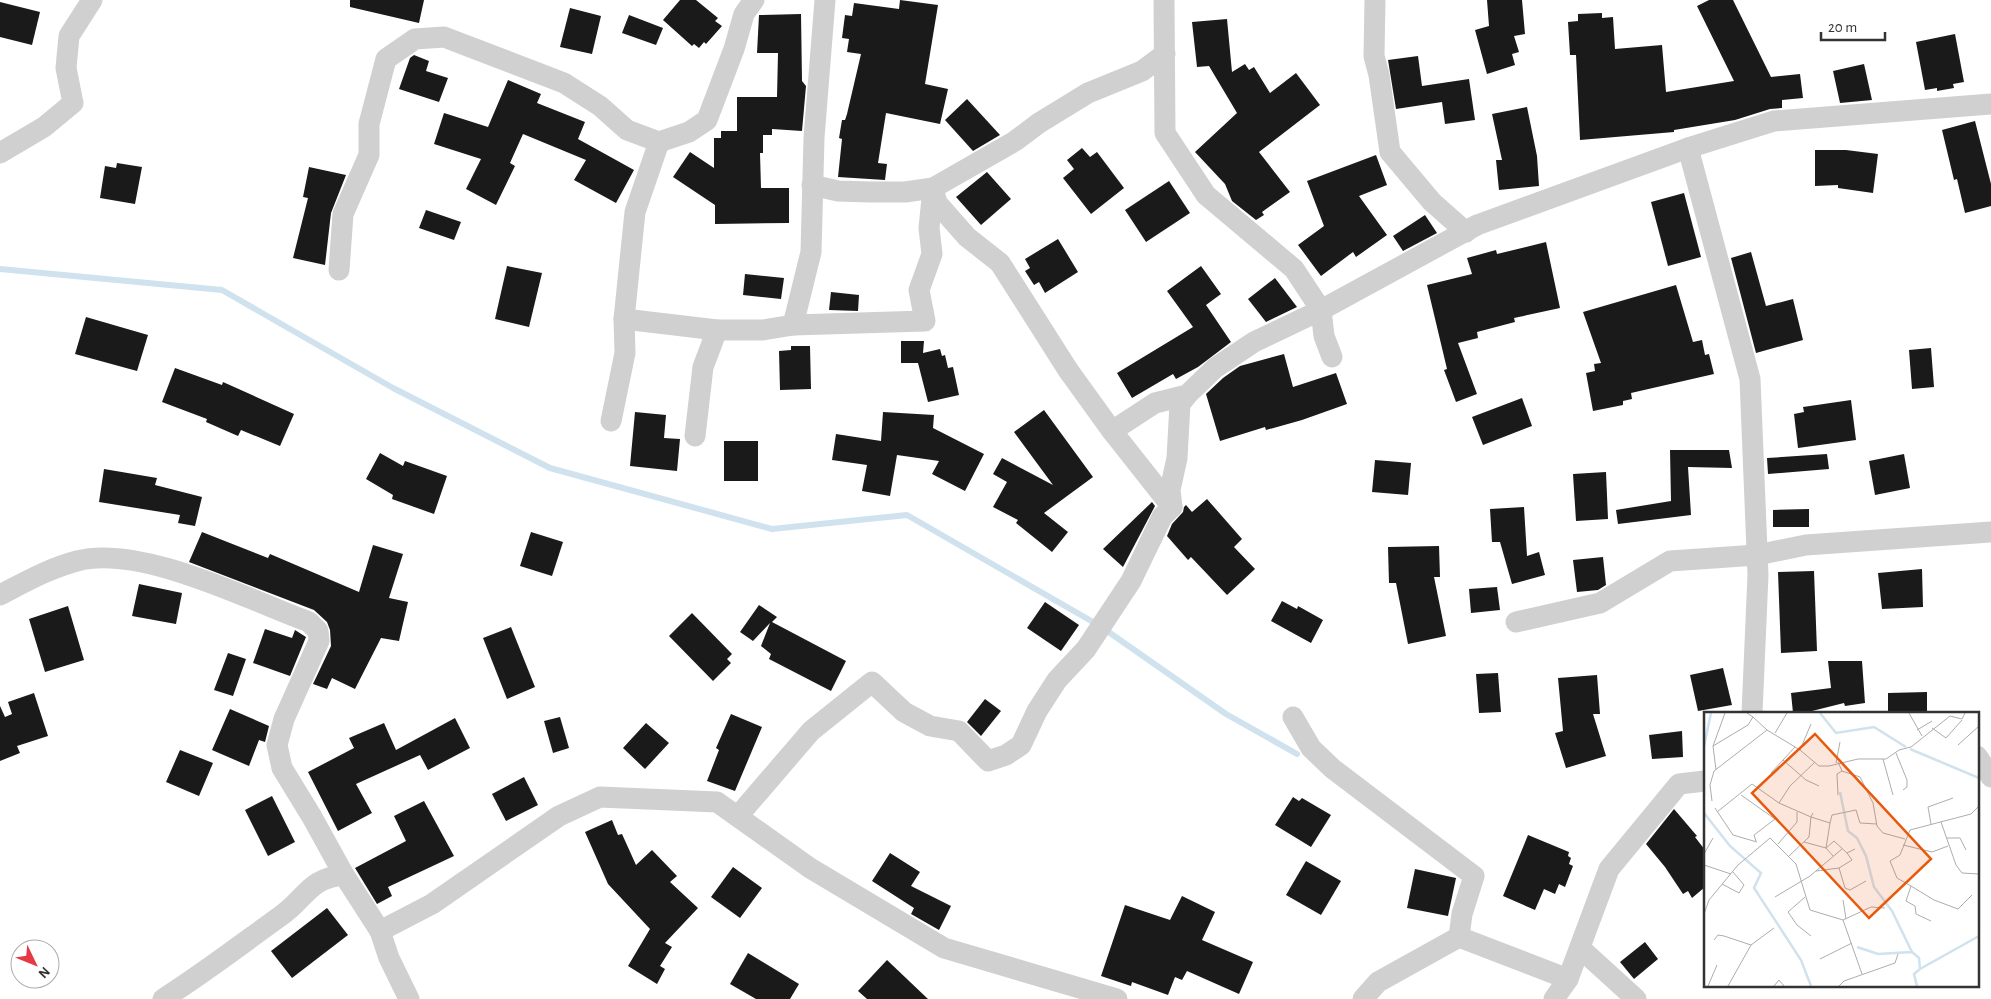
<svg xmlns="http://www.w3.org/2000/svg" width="1991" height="999" font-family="'Alegreya Sans',sans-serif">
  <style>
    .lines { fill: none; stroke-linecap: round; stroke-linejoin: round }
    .stream { stroke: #cfe2ee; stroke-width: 6 }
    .building { fill: #1a1a1a }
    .minor { stroke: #d0d0d0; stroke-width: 21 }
    .inset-river { fill: none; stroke: #cfe2ee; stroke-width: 2.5 }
    .inset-road { fill: none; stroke: #adadad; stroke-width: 1 }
    .view { fill: #e8590c; fill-opacity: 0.15; stroke: #e8590c; stroke-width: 2.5 }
    .inset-edge { fill: none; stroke: #333; stroke-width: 2.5 }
  </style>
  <rect width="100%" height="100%" fill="#fff"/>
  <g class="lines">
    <path class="stream" d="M0 269 222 290 393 388 550 468 772 529 907 515 1100 626 1226 714 1297 754"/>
  </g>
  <g class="building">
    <path d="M350 0H424L419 23 350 7Z"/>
    <path d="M680 0H696L718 18 715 21 722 26 706 44 704 42 699 48 694 44 692 46 663 20Z"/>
    <path d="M900 0 938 5 925 84 948 89 940 124 886 113 878 163 887 164 885 180 838 177 842 139 839 138 842 120H845L847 114 861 54 847 52 849 39 842 38 845 15 852 16 854 3 899 9Z"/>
    <path d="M1487 0H1522L1525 34 1514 36 1519 52 1512 54 1515 65 1487 74 1475 30 1489 26Z"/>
    <path d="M1709 0H1733L1771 77 1800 74 1803 98 1782 100V108L1770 109 1735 120 1674 130V132L1580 140 1576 55H1570L1568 22 1578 21V14L1602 13V18L1613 17 1615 49 1662 45 1666 92 1734 81 1697 6Z"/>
    <path d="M0 2 40 12 32 45 0 37Z"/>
    <path d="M570 8 601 16 592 54 560 47Z"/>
    <path d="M801 14 802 81 806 86 802 131 772 129V135H763V153H760L761 188H789V223L715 224V205L673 177 690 152 714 168V138H721V131H737V97H777L778 53H757L759 15Z"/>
    <path d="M629 15 663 28 656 45 622 33Z"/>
    <path d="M1227 19 1232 72 1245 64 1249 70 1254 67 1270 93 1296 73 1320 105 1259 152 1290 192 1262 212 1264 215 1256 220 1232 201 1225 184 1195 152 1237 113 1209 66 1197 67 1192 22Z"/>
    <path d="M1955 34 1964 82 1953 84 1954 88 1937 91V88L1925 90 1916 42Z"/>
    <path d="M414 55 429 61 426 71 448 78 439 102 399 89 410 58Z"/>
    <path d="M1418 56 1422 86 1469 79 1475 120 1445 124 1442 102 1396 109 1388 60Z"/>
    <path d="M1864 64 1872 100 1840 103 1833 71Z"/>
    <path d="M508 80 541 94 537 103 585 122 578 139 634 170 616 203 574 180 586 160 523 134 510 163 515 166 496 205 466 189 481 159 434 144 444 113 488 127Z"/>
    <path d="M967 99 1000 135 973 151 945 120Z"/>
    <path d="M1527 107 1537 156 1539 186 1499 190 1496 160H1502L1492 114Z"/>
    <path d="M1975 121 1991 184V206L1965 213 1957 179 1954 180 1942 130Z"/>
    <path d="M1082 148 1090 157 1097 152 1124 188 1091 214 1063 178 1074 169 1067 160Z"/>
    <path d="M1815 150H1846L1878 154 1873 193 1838 188V185L1815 186Z"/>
    <path d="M1376 155 1387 185 1359 196 1387 235 1356 257 1353 252 1321 276 1298 245 1324 226 1307 181Z"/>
    <path d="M117 163 142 167 135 204 100 198 105 166 116 168Z"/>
    <path d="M309 167 346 175 331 213 325 265 293 258 308 198 303 197Z"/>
    <path d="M987 172 1011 199 981 225 956 197Z"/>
    <path d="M1169 181 1190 213 1146 242 1125 210Z"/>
    <path d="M1684 193 1701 257 1668 266 1651 202Z"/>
    <path d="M426 210 461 222 454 240 419 228Z"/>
    <path d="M1425 215 1437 233 1403 251 1393 236Z"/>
    <path d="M1058 239 1078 272 1045 293 1039 282 1034 285 1025 271 1030 268 1025 259Z"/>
    <path d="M1546 242 1560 308 1514 318 1515 322 1477 332 1478 338 1458 343 1477 394 1456 402 1444 370 1447 369 1427 285 1472 274 1467 258 1496 250 1497 254Z"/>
    <path d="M1751 252 1766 306 1793 299 1803 340 1756 353 1731 258Z"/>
    <path d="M507 266 542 273 529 327 495 319Z"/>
    <path d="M1201 266 1221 294 1206 305 1231 342 1198 367 1176 379 1173 374 1132 398 1117 373 1193 327 1167 291Z"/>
    <path d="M745 274 784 278 781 299 743 295Z"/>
    <path d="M1275 278 1297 307 1266 322 1248 299Z"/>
    <path d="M1676 285 1693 342 1702 340 1705 355 1709 354 1714 374 1631 393 1632 399 1623 401V405L1593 411 1586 373 1595 371 1594 364 1601 363 1583 312Z"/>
    <path d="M831 292 859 295 858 311 829 310Z"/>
    <path d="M86 317 148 335 137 371 75 354Z"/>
    <path d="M901 341H924L923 353 940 349 942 356 945 355 948 368 953 367 959 395 928 402 918 363H901Z"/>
    <path d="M791 346H810L811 389 780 390 779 351 791 350Z"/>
    <path d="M1931 348 1934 387 1912 389 1909 350Z"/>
    <path d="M1284 354 1293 387 1336 373 1347 404 1302 420 1266 430 1265 427 1220 441 1206 394 1223 378 1240 366Z"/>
    <path d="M175 368 222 385 223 382 294 414 280 446 241 430 238 436 206 422 207 419 162 402Z"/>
    <path d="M1522 398 1532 426 1483 445 1472 417Z"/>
    <path d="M1851 400 1856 440 1798 448 1794 414 1804 412 1803 407Z"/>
    <path d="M1044 410 1093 477 1044 513 1068 532 1052 552 1016 523 1018 520 993 507 1007 482 993 474 1002 458 1053 485 1014 432Z"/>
    <path d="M635 412 666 415 664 438 680 439 677 471 630 466Z"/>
    <path d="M883 412 934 415 933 428 984 454 965 491 932 474 939 461 897 455 890 496 862 491 867 465 832 460 836 434 881 441Z"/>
    <rect x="724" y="441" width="34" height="40"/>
    <path d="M1670 450H1729L1732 468 1688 467 1691 515 1618 524 1616 510 1671 501Z"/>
    <path d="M380 453 403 466 405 461 447 476 434 514 392 499 393 495 366 479Z"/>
    <path d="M1827 454 1829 469 1768 474 1767 458Z"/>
    <path d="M1904 454 1910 488 1875 495 1869 461Z"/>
    <path d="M1375 460 1411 463 1408 495 1372 492Z"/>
    <path d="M104 469 157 478 155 485 202 497 195 526 178 523 180 515 99 502Z"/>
    <path d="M1606 472 1608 519 1576 521 1573 474Z"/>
    <path d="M1207 499 1242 539 1234 547 1255 569 1227 595 1191 557 1188 560 1167 536 1172 524 1183 512 1184 507 1186 505 1192 512Z"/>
    <path d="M1152 502 1155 506 1123 567 1103 549Z"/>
    <path d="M1524 507 1527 556 1539 552 1545 575 1512 584 1500 542H1492L1490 509Z"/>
    <path d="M1809 509V527H1773V510Z"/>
    <path d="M202 532 268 558 270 554 359 592 373 545 403 554 389 598 408 602 399 641 381 638 355 689 332 678 327 689 313 684 331 646 330 630 327 622 314 610 189 562Z"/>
    <path d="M531 532 563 542 552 576 520 566Z"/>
    <path d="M1439 546 1440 577H1434L1446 636 1408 644 1396 583H1389L1388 547Z"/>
    <path d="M1603 557 1606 585 1598 590 1577 592 1573 560Z"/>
    <path d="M1922 569 1923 607 1882 609 1878 573Z"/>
    <path d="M1814 571 1817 651 1781 653 1778 572Z"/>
    <path d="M139 584 182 593 176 624 132 616Z"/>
    <path d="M1497 587 1500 610 1471 613 1469 589Z"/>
    <path d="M1282 601 1297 609 1298 606 1323 620 1311 643 1271 621Z"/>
    <path d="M1045 602 1079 625 1061 651 1027 628Z"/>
    <path d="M759 605 777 617 772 622 846 661 831 691 769 659 771 654 761 646 770 623 753 641 740 632Z"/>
    <path d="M68 606 84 660 45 672 29 619Z"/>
    <path d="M692 613 732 654 727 659 731 663 713 681 669 636Z"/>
    <path d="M511 627 535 687 507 699 483 638Z"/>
    <path d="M265 629 292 638 295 630 306 637 290 676 253 663Z"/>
    <path d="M228 653 246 659 233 696 214 690Z"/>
    <path d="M1828 661H1862L1865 703 1845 706 1844 703 1804 713H1793L1791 693 1831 688Z"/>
    <path d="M1723 668 1732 705 1698 711 1690 675Z"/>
    <path d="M1498 673 1501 712 1479 713 1476 674Z"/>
    <path d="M1597 675 1600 714H1593L1606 756 1566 768 1555 733 1563 731 1558 678Z"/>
    <path d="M1927 692V713H1888V693Z"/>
    <path d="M34 693 48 736 17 746 20 753 0 761V706L5 717 12 714 8 702Z"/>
    <path d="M985 699 1001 711 981 736 967 722Z"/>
    <path d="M230 709 269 726 265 742 259 740 249 766 212 750Z"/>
    <path d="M731 714 762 727 735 791 707 781 719 750 716 748Z"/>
    <path d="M560 717 569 748 553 753 544 721Z"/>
    <path d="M455 718 470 748 428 770 420 755 356 784 372 813 338 831 308 772 354 748 349 738 384 723 396 750Z"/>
    <path d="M646 723 669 743 645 769 623 748Z"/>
    <path d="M1682 731 1683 757 1652 759 1649 735Z"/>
    <path d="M180 750 213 763 199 796 166 782Z"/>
    <path d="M524 777 538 805 506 821 492 794Z"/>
    <path d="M272 796 295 842 268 856 245 810Z"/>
    <path d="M1293 797 1299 801 1302 798 1331 815 1311 847 1275 825Z"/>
    <path d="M424 801 454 856 388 887 392 896 377 904 355 868 406 841 394 816Z"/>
    <path d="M1674 809 1697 836 1695 837 1705 850V887L1692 898 1688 891 1683 894 1665 867 1646 844Z"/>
    <path d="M612 820 618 835 622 834 636 865 652 850 677 876 670 882 698 908 665 943 672 947 660 966 665 969 657 984 628 966 650 929 608 884 585 832Z"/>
    <path d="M1528 835 1569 852 1568 856 1571 858 1569 864 1573 866 1565 887 1559 884 1555 894 1544 889 1535 910 1503 896Z"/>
    <path d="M890 853 920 872 911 886 951 906 939 930 911 914 914 908 872 881Z"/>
    <path d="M1306 861 1341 881 1321 915 1286 895Z"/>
    <path d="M733 867 762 888 740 918 711 897Z"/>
    <path d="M1415 869 1456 878 1448 916 1407 908Z"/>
    <path d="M1182 896 1215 912 1202 940 1253 962 1239 994 1187 971 1182 980 1175 977 1168 995 1132 982 1131 986 1101 976 1125 905 1170 920Z"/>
    <path d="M327 908 348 935 292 978 271 951Z"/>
    <path d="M1645 942 1658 959 1634 979 1620 962Z"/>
    <path d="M748 953 799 984 790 999H756L730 984Z"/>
    <path d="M887 960 928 999H867L858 991Z"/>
  </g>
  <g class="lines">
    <g class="minor">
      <path d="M1164 0 1165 133 1206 195 1294 269 1321 310 1477 225 1688 148 1774 121 1991 104"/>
      <path d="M1375 0 1374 56 1379 75 1390 152 1432 202 1466 232"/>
      <path d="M659 142 635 212 624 319 717 330"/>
      <path d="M1688 148 1750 379 1758 575 1752 713"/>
      <path d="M0 153 44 127 73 103 66 68 69 36 92 0"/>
      <path d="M812 185 838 191 870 192H905L933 188 1015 141 1039 123 1088 93 1142 71 1165 54"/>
      <path d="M933 188 937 203 967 237 1000 263 1068 370 1112 431"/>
      <path d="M339 270 343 214 369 155V124L386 59 415 39 444 37 564 83 600 106 627 130 659 142 689 132 707 120 734 49 744 14 754 0"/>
      <path d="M793 325 811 252 814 138 825 0"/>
      <path d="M611 421 625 353 624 319"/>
      <path d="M695 436 703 367 717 330H763L793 325 925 321 919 290 932 254 929 228 933 188"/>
      <path d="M1172 507 1170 490 1177 458 1180 404 1187 395"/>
      <path d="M0 595C25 582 50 568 77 561 140 544 249 600 309 622L318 631 319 641 284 719 277 745 282 768 312 817 344 875 380 931 389 958 409 999"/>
      <path d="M1516 622 1600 603 1670 561 1757 555 1806 545 1991 532"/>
      <path d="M1293 717 1311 748 1333 769 1474 876 1462 914 1459 937"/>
      <path d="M1977 756 1991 777"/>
      <path d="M738 816 811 731 872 682 904 712 930 726 959 731 988 761 1006 755 1021 745 1037 711 1057 680 1086 649 1131 581 1162 517 1172 507 1112 431 1155 403 1187 395 1215 368 1254 342 1321 310 1324 336 1332 357"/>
      <path d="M380 931 432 904 559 816 600 797 717 802 810 868 944 948 1117 999"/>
      <path d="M1580 948 1636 999"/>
      <path d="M163 999C204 973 243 943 282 915 306 898 309 878 344 875"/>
      <path d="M1363 999 1378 982 1459 937 1568 979"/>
      <path d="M1554 999 1568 979 1609 869 1679 784 1705 781"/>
    </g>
  </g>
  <g transform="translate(1704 712)">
    <rect width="275" height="275" fill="#fff"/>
    <path class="inset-river" d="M116 1 132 21 170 15 202 35M0 34 7 1M206 37 275 66M136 80 144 119 153 126 162 144 170 175 188 199 208 240 215 246 216 257M0 101 26 134 57 161 50 176 97 248 107 274M153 235 174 242 208 240M213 274 210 262 216 257 275 224"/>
    <path class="inset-road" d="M205 1 218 24M49 5 63 18M228 16 242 26 258 8M213 18 228 9M71 21 83 1M254 33 275 14M9 34 44 13 49 5 43 1M91 35 79 48 102 68 115 74M96 38 107 12M192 41 203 68V75L199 78M179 47 189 83M134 50 138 59 156 65 169 91 173 114 179 121 201 127M132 51 136 30M12 58 9 34 21 1M67 61 79 48M37 83 71 107 50 123 52 129M134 83 133 62 138 59M8 89 6 73 10 59 63 18 96 38 115 54H125L154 47H182L195 38 207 35 246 4 258 7 261 1M75 91 86 74 111 50M11 96 29 123 53 130M13 100 48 72 75 91 107 105 105 125 85 144M109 101 107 105 126 111 128 103 152 98 156 111 173 112M237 110 252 153 258 161 275 162M227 112 224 95 249 86M243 126H256L262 138M100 130 122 136 129 144M74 132 93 110V100M199 133 228 140 244 134M122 136 130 129 143 141 151 137M122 136 126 111M0 142 9 126M0 153 27 162M135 156 148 148 143 141M112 159 135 156 141 176 146 178 162 169M18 172 35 181 40 173 29 160M207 174 230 188 254 197 268 183M71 185 106 164 138 137M101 185 84 200 93 213 107 224M139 188 142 207M0 202 5 188 34 153 66 126 92 152 106 198 139 208 158 262M139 208 167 195 181 196M227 209 212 202 211 194 202 189 207 174 193 166 186 149 196 143 206 118 267 102 275 94M10 228 14 223 20 224 47 233M116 247 148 231M4 274 13 253M24 274 47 233 70 216M70 274 75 268 80 274M135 274 140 269 191 251 194 242"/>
    <path class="view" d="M111 22 227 147 165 206 48 81Z"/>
    <rect width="275" height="275" class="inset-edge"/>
  </g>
  <g transform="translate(35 964) rotate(133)"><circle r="24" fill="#ffffff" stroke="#adadad"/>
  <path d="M0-4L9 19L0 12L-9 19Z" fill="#e63946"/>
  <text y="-8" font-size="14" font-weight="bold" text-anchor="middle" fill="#333333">N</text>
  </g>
  <path d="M1821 32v8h64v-8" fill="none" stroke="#333333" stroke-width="2.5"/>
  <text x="1828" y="32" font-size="15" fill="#333333" stroke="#ffffff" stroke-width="4" paint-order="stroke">20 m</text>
</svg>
